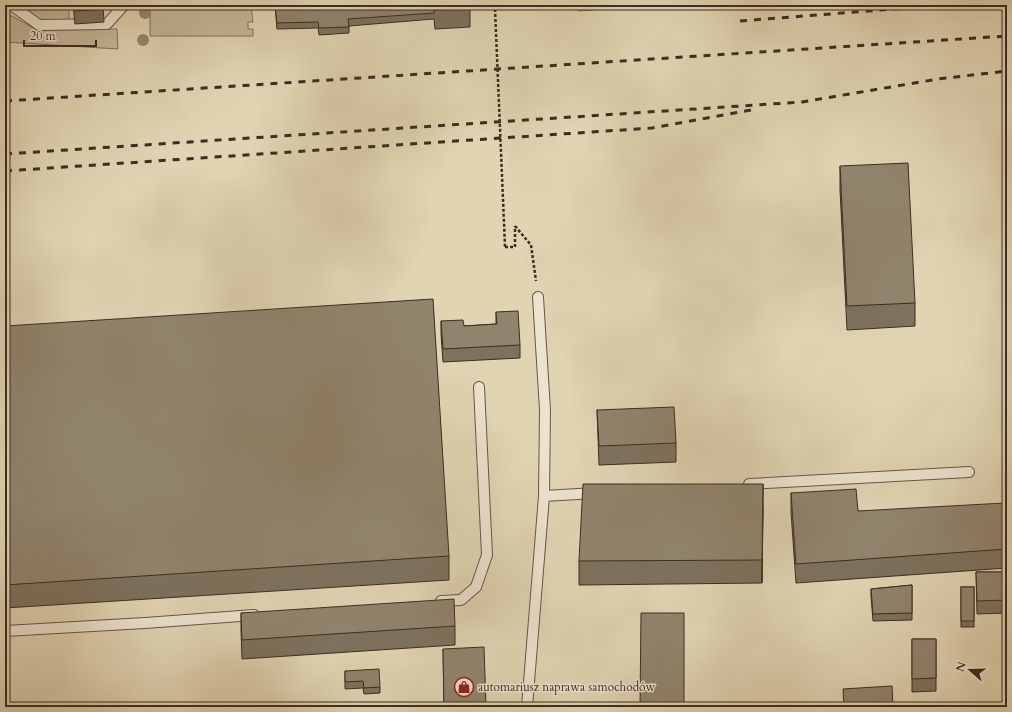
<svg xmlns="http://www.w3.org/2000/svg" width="1012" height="712" font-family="Cardo,serif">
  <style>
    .green { fill: #c5b89a; stroke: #80725e }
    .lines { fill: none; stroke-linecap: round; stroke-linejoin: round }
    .lane-casing { stroke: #645746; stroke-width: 12 }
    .path { stroke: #3b2d22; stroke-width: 2.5; stroke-dasharray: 3 2; stroke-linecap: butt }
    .lane { stroke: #ece3ce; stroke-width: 10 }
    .rail { stroke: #3b2d22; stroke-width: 3; stroke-dasharray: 7 7; stroke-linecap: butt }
    .path-bridge { stroke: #3b2d22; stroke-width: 2.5; stroke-dasharray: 3 2; stroke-linecap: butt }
    .tree { fill: #958870 }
    .wall { fill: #7d725e; stroke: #3b2d22 }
    .shaded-wall { fill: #665c4c; stroke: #3b2d22 }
    .building { fill: #91846d; stroke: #3b2d22 }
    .labels { text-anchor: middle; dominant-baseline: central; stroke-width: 3; stroke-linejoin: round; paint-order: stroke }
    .poi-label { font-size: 12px; fill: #3b2d22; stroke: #ece3ce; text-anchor: start }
  </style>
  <rect width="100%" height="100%" fill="#e1d4b3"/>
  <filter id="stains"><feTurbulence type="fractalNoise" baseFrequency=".005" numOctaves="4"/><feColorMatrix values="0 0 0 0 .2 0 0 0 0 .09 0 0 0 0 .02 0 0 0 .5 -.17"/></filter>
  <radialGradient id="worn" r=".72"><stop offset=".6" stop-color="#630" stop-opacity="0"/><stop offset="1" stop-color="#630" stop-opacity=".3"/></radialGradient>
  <g class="green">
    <path d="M20 5H69V20L40 21Z"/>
    <path d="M150 5H251L253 22H248V29H253V36H150Z"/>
    <path d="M577 5H664L578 11Z"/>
    <path d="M5 16H12L37 30 117 29 118 49 5 42Z"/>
  </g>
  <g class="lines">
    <defs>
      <g id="lane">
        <path d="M14 7 39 25 107 24 124 5"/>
        <path d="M749 484 969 472"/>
        <path d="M544 496 595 493"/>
        <path d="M441 601 461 600 476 587 487 555 479 387"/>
        <path d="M5 631 145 623 254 615"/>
        <path d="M527 707 544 496 545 410 538 297"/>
      </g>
    </defs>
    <use href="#lane" class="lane-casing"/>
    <g class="path">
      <path d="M495 5V9"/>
      <path d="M515 226 531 245 536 281"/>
      <path d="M505 247H515V226"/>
    </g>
    <use href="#lane" class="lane"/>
    <g class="rail">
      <path d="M740 21 945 5"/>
      <path d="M5 101 1007 36"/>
      <path d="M5 154 802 102 938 79 1007 71"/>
      <path d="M5 171 652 128 757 109"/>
    </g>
    <path class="path-bridge" d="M495 9 505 247"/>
  </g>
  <g class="tree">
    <circle cx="145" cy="13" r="6"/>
    <circle cx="143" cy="40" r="6"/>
  </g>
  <g class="wall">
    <path d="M73 5H103L104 22 75 24Z"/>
    <path d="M275 5H470V27L435 29 434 19 349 26V33L319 35 318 28 277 29Z"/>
    <path d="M840 166 915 303V326L847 330 840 190Z"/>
    <path d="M496 312 520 345V358L443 362 441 334V321L464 326 496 324Z"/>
    <path d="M5 326 449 556V580L5 608Z"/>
    <path d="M597 410 676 443V462L599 465Z"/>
    <path d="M791 493 858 511 1007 537V568L796 583 791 512Z"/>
    <path d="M763 507 762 583 579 585V561Z"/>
    <path d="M976 572H1007V613L977 614Z"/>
    <path d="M912 585V620L873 621 871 596V589Z"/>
    <rect x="961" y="587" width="13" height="40"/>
    <path d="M241 613 455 626V645L242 659 241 631Z"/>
    <path d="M912 639H936V691L912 692Z"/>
    <path d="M443 649 486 707H444Z"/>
    <path d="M345 671 380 687V693L364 694 363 688 345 689Z"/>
  </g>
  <path class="shaded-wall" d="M763 484V507L762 583V560Z"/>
  <g class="building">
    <path d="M74 5H103L104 9 75 11Z"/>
    <path d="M275 5H434V13L348 19 349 27 319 28 318 22 277 23Z"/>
    <path d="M434 5H470V8L435 10Z"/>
    <path d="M908 163 915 303 847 306 840 166Z"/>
    <path d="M433 299 449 556 5 585V326Z"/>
    <path d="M518 311 520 345 443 349 441 321 463 320 464 326 497 324 496 312Z"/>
    <path d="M674 407 676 443 599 446 597 410Z"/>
    <path d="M583 484H763L762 560 579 561Z"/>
    <path d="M856 489 858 511 1005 503 1007 537V549L796 564 791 493Z"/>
    <path d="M976 572H1007V600L977 601Z"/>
    <path d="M912 585V613L873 614 871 589Z"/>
    <rect x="961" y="587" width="13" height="34"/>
    <path d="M454 599 455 626 242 640 241 613Z"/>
    <path d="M641 613H684V707H640Z"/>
    <path d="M912 639H936V678L912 679Z"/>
    <path d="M484 647 486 707H444L443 649Z"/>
    <path d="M379 669 380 687 364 688 363 681 345 682V671Z"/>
    <path d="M892 686 893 707H844L843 689Z"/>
  </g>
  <defs>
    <symbol id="shop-ring" viewBox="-11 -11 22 22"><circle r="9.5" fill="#ece3ce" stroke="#8f2418" stroke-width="1.5"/><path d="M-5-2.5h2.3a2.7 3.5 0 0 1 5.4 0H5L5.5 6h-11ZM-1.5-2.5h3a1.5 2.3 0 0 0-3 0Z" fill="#8f2418"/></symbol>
  </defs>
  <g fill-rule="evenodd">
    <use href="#shop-ring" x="453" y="676" width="22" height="22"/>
  </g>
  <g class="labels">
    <g class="poi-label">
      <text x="478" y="687">automariusz naprawa samochodów</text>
    </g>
  </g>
  <rect width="1012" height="712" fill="none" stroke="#e1d4b3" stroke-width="20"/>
  <rect x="6" y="6" width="1000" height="700" fill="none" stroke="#3b2d22" stroke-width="2"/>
  <rect x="10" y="10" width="992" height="692" fill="none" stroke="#3b2d22"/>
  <g transform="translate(970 670) rotate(290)" stroke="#ece3ce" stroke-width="3" paint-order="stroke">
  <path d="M0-3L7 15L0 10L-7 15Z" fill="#3b2d22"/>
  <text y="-6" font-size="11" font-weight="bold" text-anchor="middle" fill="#3b2d22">N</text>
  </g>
  <path d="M24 40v6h72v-6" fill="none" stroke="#3b2d22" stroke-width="2"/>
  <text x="30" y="40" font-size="12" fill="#3b2d22" stroke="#ece3ce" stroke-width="3" paint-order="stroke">20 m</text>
  <rect width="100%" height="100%" filter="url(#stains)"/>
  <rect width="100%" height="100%" fill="url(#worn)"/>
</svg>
